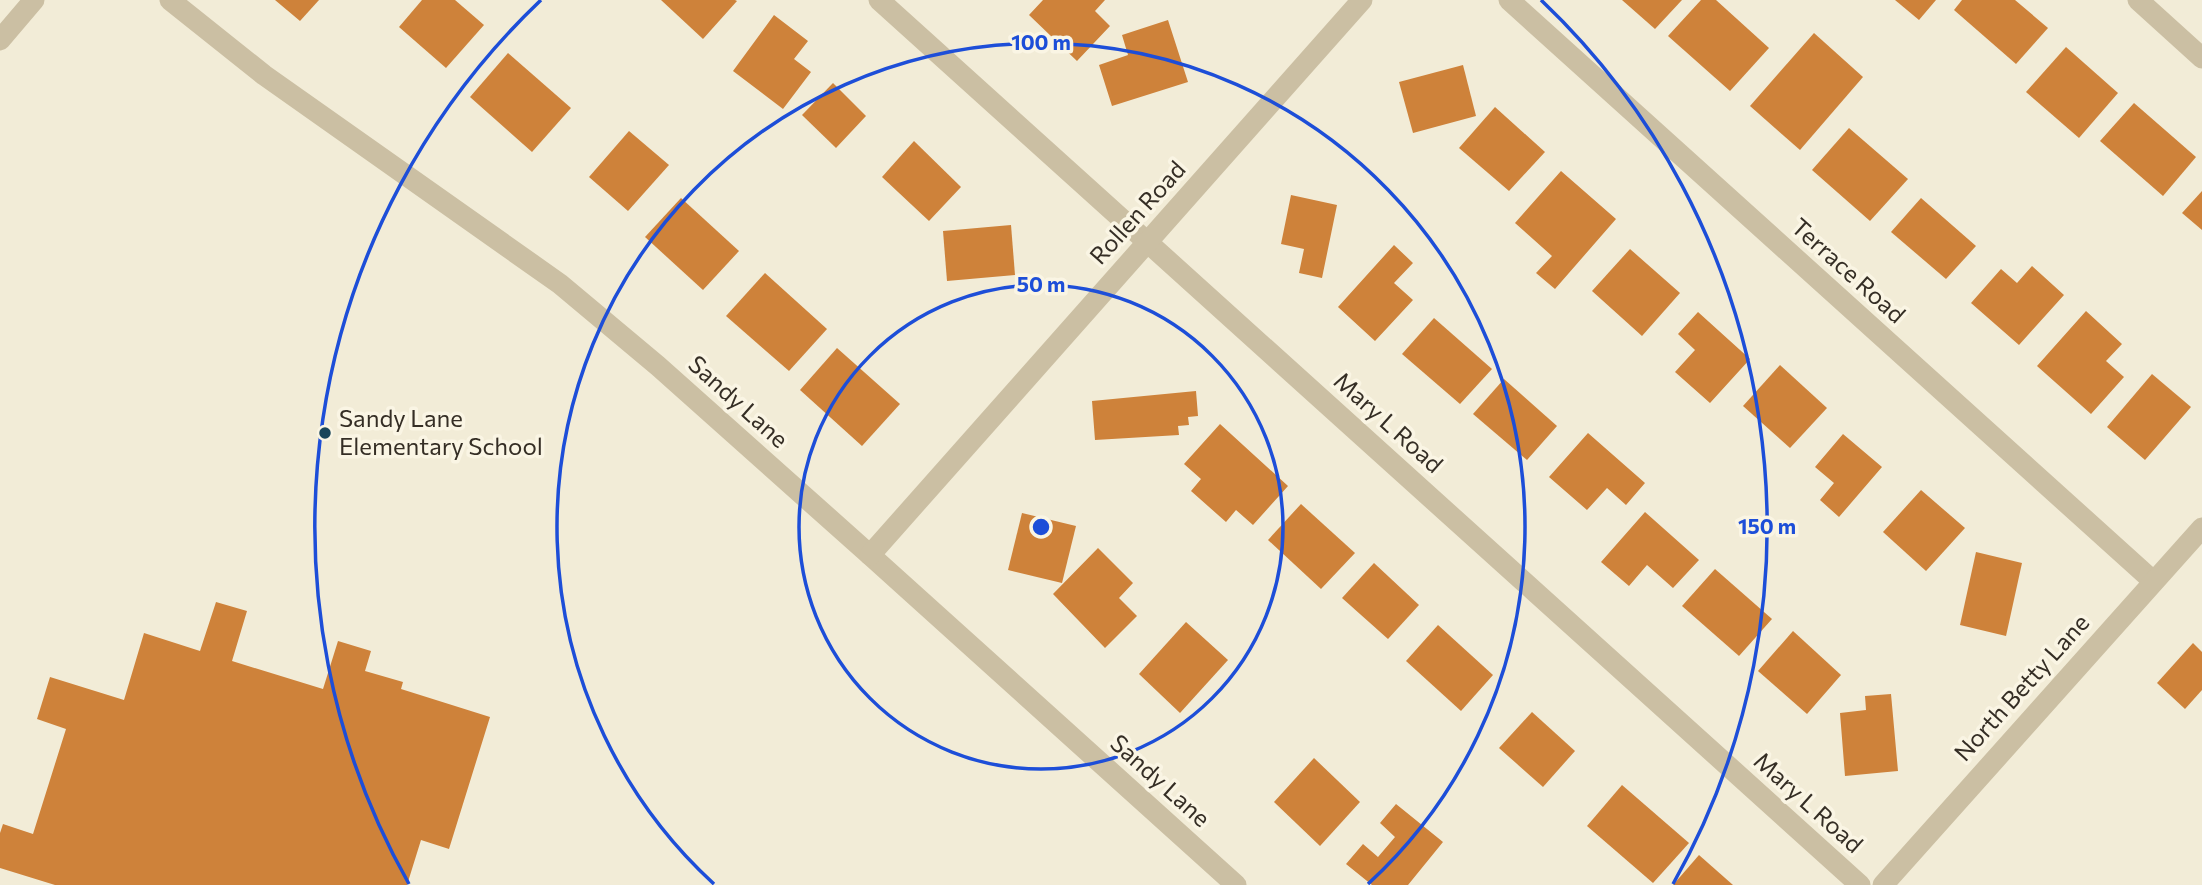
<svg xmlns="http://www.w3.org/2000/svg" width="2202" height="885" viewBox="0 0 2202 885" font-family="Commissioner,sans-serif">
	<rect width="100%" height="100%" fill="#f2ecd7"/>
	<g fill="#ce823a">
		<path d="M275,0h44l-19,21z"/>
		<path d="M422,0h33l29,25 -38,43 -47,-41z"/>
		<path d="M661,0h74l2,1 -34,38z"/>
		<path d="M1043,0h62l-10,11 15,15 -33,35 -48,-46z"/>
		<path d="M1622,0h60l-27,29z"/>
		<path d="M1701,0h15l53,48 -39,43 -62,-55z"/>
		<path d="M1895,0h41l-17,20z"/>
		<path d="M1962,0h53l33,28 -32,36 -62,-54z"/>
		<path d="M774,15l34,26 -14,18 17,13 -28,37 -50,-38z"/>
		<path d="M1168,20l20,62 -76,24 -13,-41 29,-10 -6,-20z"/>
		<path d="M1814,33l49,44 -63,73 -50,-44z"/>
		<path d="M2066,47l52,46 -39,45 -53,-46z"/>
		<path d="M508,53l63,55 -39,44 -62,-55z"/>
		<path d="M1463,65l13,51 -63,17 -14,-51z"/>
		<path d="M833,83l33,33 -30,32 -34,-33z"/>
		<path d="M2134,103l62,54 -33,39 -63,-55z"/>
		<path d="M1495,107l50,45 -36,39 -50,-43z"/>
		<path d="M1849,128l59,51 -38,42 -58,-51z"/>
		<path d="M629,131l40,34 -41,46 -39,-34z"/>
		<path d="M914,141l47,46 -32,34 -47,-44z"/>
		<path d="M1561,171l55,48 -61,70 -19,-16 16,-17 -37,-33z"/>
		<path d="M2202,191v39l-20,-17z"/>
		<path d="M1291,195l46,10 -15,73 -23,-5 5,-24 -23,-5z"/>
		<path d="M681,198l58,53 -36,39 -58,-53z"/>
		<path d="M1921,198l55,48 -30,33 -55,-47z"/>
		<path d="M1011,225l4,50 -68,6 -4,-50z"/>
		<path d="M1394,245l19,18 -19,20 19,17 -38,41 -37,-34z"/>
		<path d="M1630,249l50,44 -38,43 -50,-45z"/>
		<path d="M2032,266l32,29 -45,50 -48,-42 30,-34 16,14z"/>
		<path d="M765,273l62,56 -38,42 -63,-55z"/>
		<path d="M2086,311l36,33 -16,17 18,16 -33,37 -54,-48z"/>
		<path d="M1698,312l52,47 -40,44 -35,-31 20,-22 -17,-16z"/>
		<path d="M1434,318l58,51 -32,35 -58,-50z"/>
		<path d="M837,348l63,56 -38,42 -62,-56z"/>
		<path d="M1780,365l47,43 -37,40 -47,-42z"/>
		<path d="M2152,374l39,33 -46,53 -38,-33z"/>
		<path d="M1504,379l53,47 -30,34 -54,-46z"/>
		<path d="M1196,391l2,25 -10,1 1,8 -11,1 1,9 -84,5 -3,-39z"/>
		<path d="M1220,424l68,62 -35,39 -17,-15 -10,12 -35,-31 10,-12 -17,-15z"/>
		<path d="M1588,433l57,50 -19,22 -19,-17 -20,22 -38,-33z"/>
		<path d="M1843,434l39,33 -43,50 -19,-17 14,-17 -19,-16z"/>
		<path d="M1921,490l44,38 -39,43 -43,-39z"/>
		<path d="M1301,504l54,49 -34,36 -53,-49z"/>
		<path d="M1645,512l54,48 -26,28 -26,-23 -18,21 -28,-24z"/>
		<path d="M1022,513l54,13 -14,57 -54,-13z"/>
		<path d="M1098,548l35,35 -14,15 18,18 -32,32 -52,-54z"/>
		<path d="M1976,552l46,11 -16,73 -46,-11z"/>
		<path d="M1374,563l45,42 -31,34 -46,-41z"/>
		<path d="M1715,569l57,50 -33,37 -57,-50z"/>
		<path d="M216,602l31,9 -15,50 91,28 15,-48 33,10 -6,20 38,11 -2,7 89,28 -41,132 -28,-9 -14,45h-352l-55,-17v-35l3,-9 30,10 33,-105 -29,-10 13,-42 74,23 20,-67 56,18z"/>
		<path d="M1186,622l42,38 -48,53 -41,-39z"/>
		<path d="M1438,625l55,50 -32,36 -55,-50z"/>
		<path d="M1793,631l48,44 -34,39 -49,-43z"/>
		<path d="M2193,643l9,9v38l-17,19 -28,-26z"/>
		<path d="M1891,694l7,77 -53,5 -5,-63 26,-3 -1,-14z"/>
		<path d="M1532,712l43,39 -32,36 -44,-39z"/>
		<path d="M1314,758l46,44 -40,44 -46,-44z"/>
		<path d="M1622,785l67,58 -36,40 -66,-57z"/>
		<path d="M1396,804l47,38 -35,43h-36l-26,-21 17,-20 15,13 17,-20 -15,-14z"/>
		<path d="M1699,855l34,30h-60z"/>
	</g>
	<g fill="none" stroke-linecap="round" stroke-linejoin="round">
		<g stroke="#cbbfa3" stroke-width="21">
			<path d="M170,0l94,75 296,209 98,82 212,189 366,330"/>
			<path d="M879,0l981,885"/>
			<path d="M1509,0l644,581"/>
			<path d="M2138,0l64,58"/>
			<path d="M0,40l34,-40"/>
			<path d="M870,555l492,-555"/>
			<path d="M1883,885l319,-357"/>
		</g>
	</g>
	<g fill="none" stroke="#1d4ed8" stroke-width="3.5">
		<circle cx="1041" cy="527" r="242"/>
		<path d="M714 884A484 484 0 1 1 1368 884"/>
		<path d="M409 884A726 726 0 0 1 541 0M1541 0A726 726 0 0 1 1673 884"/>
	</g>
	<circle fill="#194559" stroke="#faf5e4" stroke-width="2.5" cx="325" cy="433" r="7"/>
	<g text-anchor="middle" stroke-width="7" stroke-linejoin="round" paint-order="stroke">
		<g font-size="24" fill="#352e25" stroke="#faf5e4">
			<text transform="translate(1138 213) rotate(-48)" y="8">Rollen Road</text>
			<text transform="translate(1848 271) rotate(42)" y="8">Terrace Road</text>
			<text transform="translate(738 402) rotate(42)" y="8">Sandy Lane</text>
			<text transform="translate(1388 423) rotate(42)" y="8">Mary L Road</text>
			<text transform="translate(2022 688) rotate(-48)" y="8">North Betty Lane</text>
			<text transform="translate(1160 781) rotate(42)" y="8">Sandy Lane</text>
			<text transform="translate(1808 803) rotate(42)" y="8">Mary L Road</text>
		</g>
		<g font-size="24" fill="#352e25" stroke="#faf5e4" text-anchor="start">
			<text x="339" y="427">Sandy Lane<tspan x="339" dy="28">Elementary School</tspan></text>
		</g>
	</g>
	<circle cx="1041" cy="527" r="10" fill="#1d4ed8" stroke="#faf5e4" stroke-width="3.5"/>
	<g font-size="21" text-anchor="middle" font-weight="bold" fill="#1d4ed8" stroke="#faf5e4" stroke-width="7" stroke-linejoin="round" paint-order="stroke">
		<text x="1041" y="50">100 m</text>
		<text x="1041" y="292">50 m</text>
		<text x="1767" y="534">150 m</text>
	</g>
</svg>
